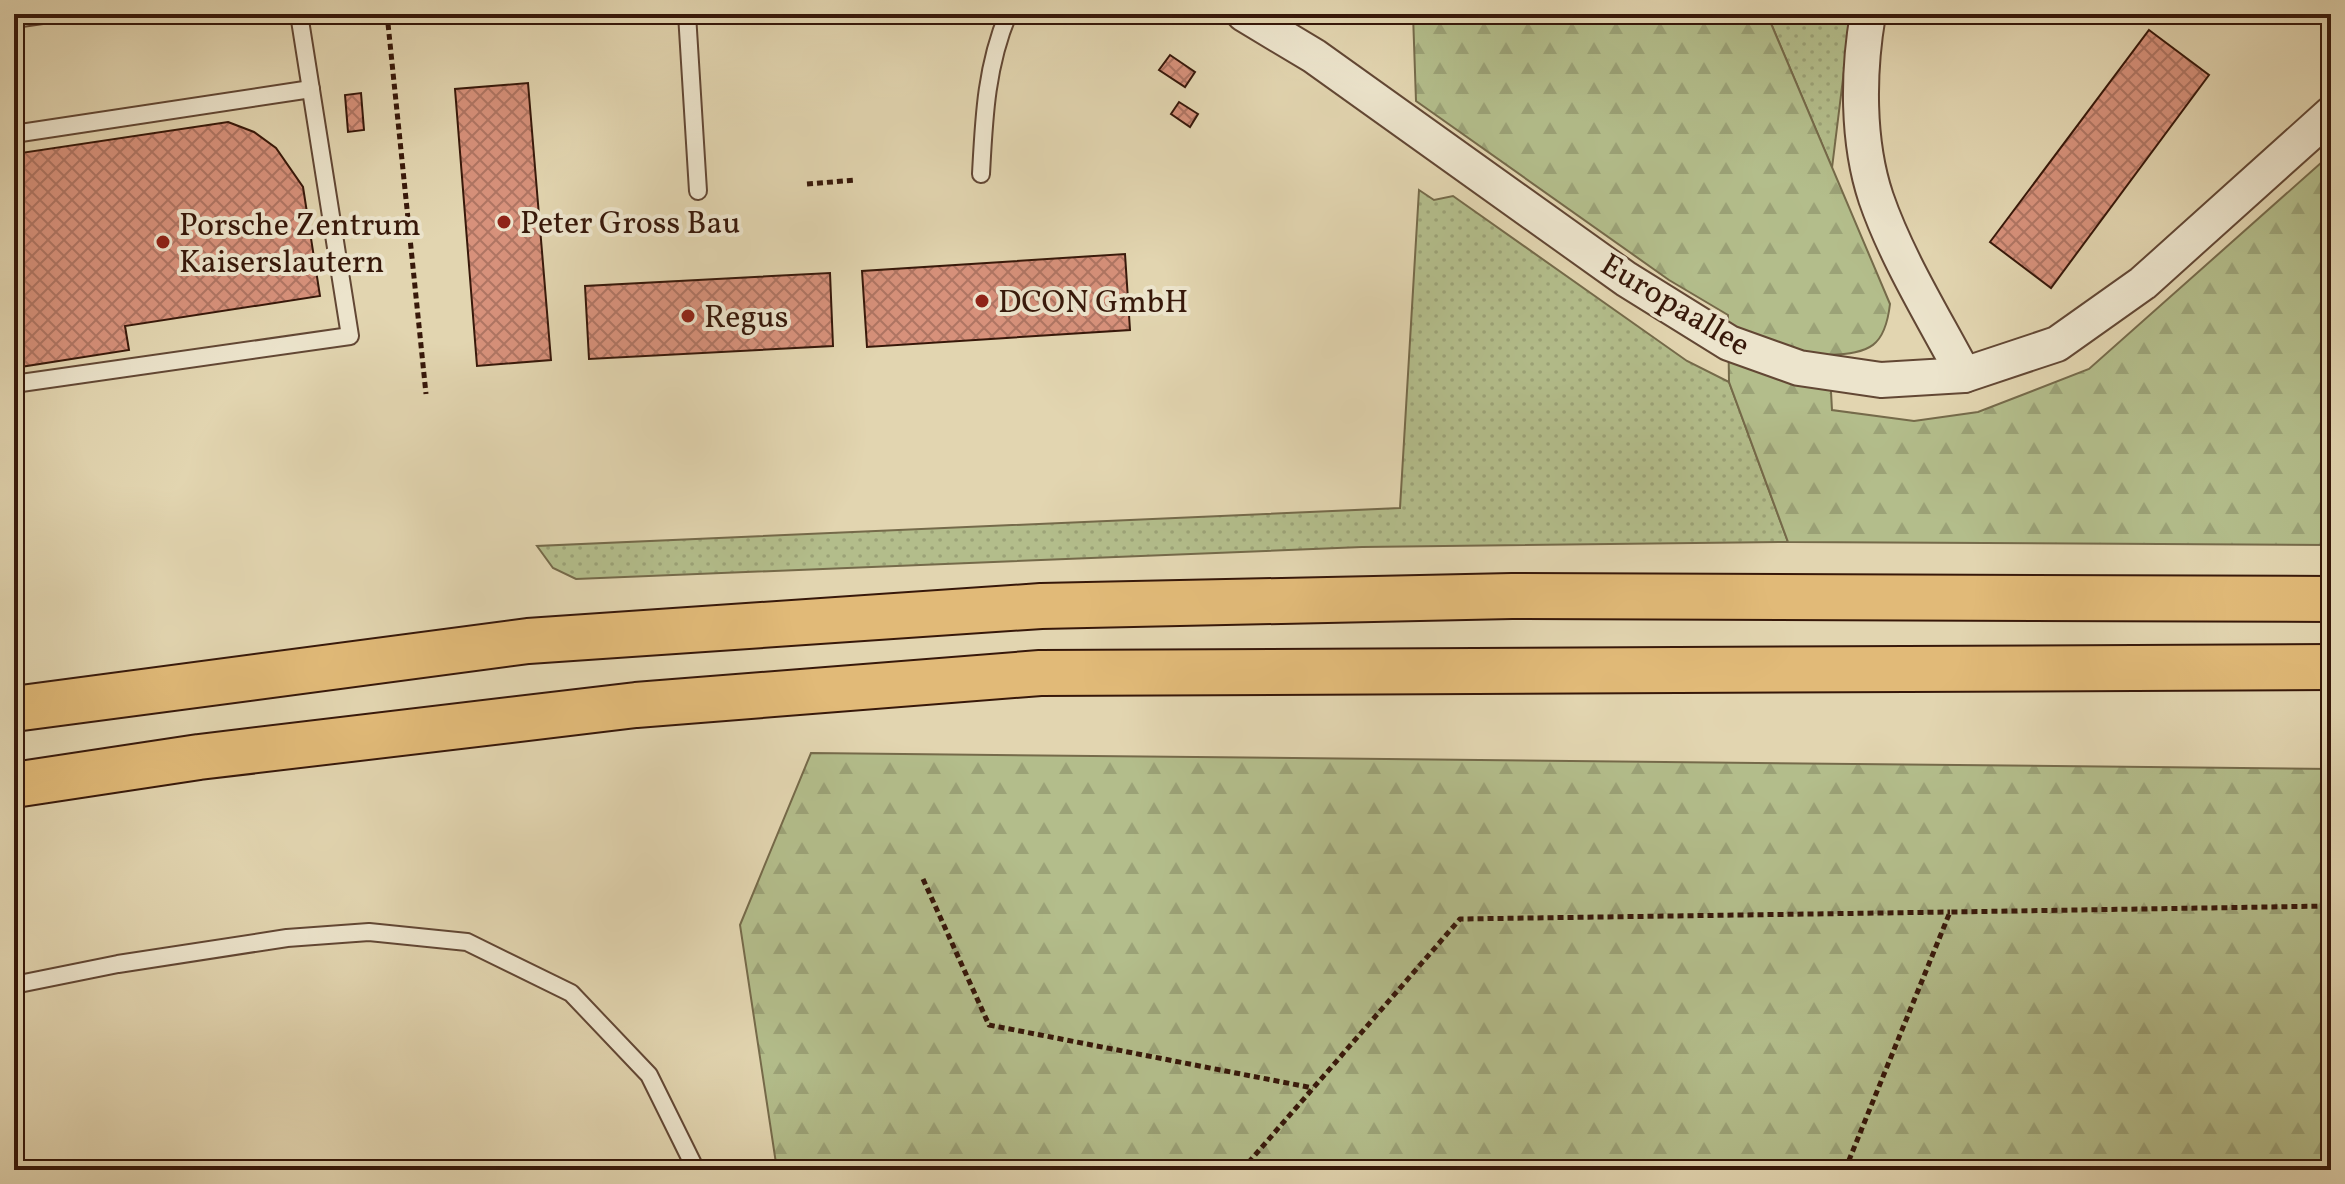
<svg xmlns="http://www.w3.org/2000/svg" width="2345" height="1184" viewBox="0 0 2345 1184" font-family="Vollkorn,serif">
	<defs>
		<pattern id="grass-dots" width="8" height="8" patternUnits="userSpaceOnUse" patternTransform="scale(2)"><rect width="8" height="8" fill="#b3bd8b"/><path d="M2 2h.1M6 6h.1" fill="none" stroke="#9ba277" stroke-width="1.8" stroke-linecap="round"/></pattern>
		<pattern id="forest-firs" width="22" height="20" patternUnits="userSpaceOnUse" patternTransform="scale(2)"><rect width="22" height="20" fill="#b3bd8b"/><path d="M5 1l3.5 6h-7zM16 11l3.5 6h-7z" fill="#9ba277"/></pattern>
		<pattern id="building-cross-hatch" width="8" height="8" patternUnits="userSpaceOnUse" patternTransform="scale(2)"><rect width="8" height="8" fill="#d7917b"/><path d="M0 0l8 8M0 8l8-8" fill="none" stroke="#af7563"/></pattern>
	</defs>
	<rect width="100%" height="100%" fill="#e2d5b0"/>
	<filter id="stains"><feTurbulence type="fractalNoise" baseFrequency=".0025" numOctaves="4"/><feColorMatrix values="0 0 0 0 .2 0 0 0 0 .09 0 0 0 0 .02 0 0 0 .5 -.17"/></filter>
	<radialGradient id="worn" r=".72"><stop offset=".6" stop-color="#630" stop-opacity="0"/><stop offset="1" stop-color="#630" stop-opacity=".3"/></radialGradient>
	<g fill="url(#grass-dots)" stroke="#756a4a" stroke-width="2">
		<path d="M1767,14h84l-19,154z"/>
		<path d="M1419,190l15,10 19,-4 234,165 42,21 59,160 -426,5 -786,32 -23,-11 -16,-22 863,-38z"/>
	</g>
	<g fill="url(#forest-firs)" stroke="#756a4a" stroke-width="2">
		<path d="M1413,14h354l123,290c-5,43 -20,49 -61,51l3,55 82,11 64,-9 111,-43 242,-215v391l-543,-3 -59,-160 -1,-67 -59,-35 -253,-179z"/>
		<path d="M811,753l1520,16v401h-1554l-37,-245z"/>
	</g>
	<g fill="url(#building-cross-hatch)" stroke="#37180a" stroke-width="2">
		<path d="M2149,30l60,45 -158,213 -61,-46z"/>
		<path d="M1170,55l25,17 -10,15 -26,-17z"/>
		<path d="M528,83l23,277 -74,6 -22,-277z"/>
		<path d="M361,93l3,37 -16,2 -3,-37z"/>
		<path d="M1179,102l19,12 -8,13 -19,-13z"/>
		<path d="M228,122l26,10 22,16 27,39 17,109 -195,30 4,24 -115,18v-214z"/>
		<path d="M1125,254l5,76 -263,17 -5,-76z"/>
		<path d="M830,273l3,73 -244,13 -4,-73z"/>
	</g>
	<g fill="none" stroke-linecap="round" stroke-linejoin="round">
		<defs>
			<g id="service">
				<path d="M687,14l11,177"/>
				<path d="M14,19l35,-5"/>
				<path d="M14,134l297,-45"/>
				<path d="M981,174c3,-57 5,-107 27,-160"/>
				<path d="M14,384l336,-48 -51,-322"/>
				<path d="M14,985l104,-21 169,-26 82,-6 98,10 104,51 78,82 47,95"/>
			</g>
			<g id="minor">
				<path d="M1244,14l70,42 312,223 103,64 70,25 82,12 83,-5 93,-31 86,-61 188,-169"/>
				<path d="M1868,14c-10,58 -11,127 8,184 21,61 58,120 88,177"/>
			</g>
			<g id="motorway">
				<path d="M14,709l514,-68 513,-35 471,-10 819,3"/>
				<path d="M14,785l185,-28 437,-52 404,-32 1291,-6"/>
			</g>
		</defs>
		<use href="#service" stroke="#624734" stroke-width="20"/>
		<use href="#minor" stroke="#624734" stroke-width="38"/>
		<use href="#motorway" stroke="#37180a" stroke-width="48"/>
		<g stroke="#37180a" stroke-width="5" stroke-dasharray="6 4" stroke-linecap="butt">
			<path d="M387,14l39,380"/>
			<path d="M807,184l49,-4"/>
			<path d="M923,879l66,146 324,63"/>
			<path d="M1242,1170l218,-251 490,-7"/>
			<path d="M1845,1170l105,-258 381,-6"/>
		</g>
		<use href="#service" stroke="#ece4cc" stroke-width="16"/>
		<use href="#minor" stroke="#ece4cc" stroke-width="34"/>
		<use href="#motorway" stroke="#e1ba78" stroke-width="44"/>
	</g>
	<g fill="#8f2418" stroke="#ece4cc" stroke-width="3">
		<circle cx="504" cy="222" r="8"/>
		<circle cx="163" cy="242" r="8"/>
		<circle cx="982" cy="301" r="8"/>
		<circle cx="688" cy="316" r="8"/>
	</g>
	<g text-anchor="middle" stroke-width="8" stroke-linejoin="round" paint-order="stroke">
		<g font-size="32" fill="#37180a" stroke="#ece4cc" text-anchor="start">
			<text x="520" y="233">Peter Gross Bau</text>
			<text x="179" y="235">Porsche Zentrum<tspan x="179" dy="37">Kaiserslautern</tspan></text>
			<text x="998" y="312">DCON GmbH</text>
			<text x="704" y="327">Regus</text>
		</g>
		<g font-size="32" fill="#37180a" stroke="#ece4cc">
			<text transform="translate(1676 304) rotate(31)" y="11">Europaallee</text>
		</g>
	</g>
	<rect width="2345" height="1184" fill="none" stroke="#e2d5b0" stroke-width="48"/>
	<rect x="16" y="16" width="2313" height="1152" fill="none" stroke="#37180a" stroke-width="4"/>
	<rect x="24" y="24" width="2297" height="1136" fill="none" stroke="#37180a" stroke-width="2"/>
	<rect width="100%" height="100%" filter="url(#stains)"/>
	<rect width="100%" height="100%" fill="url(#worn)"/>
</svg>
